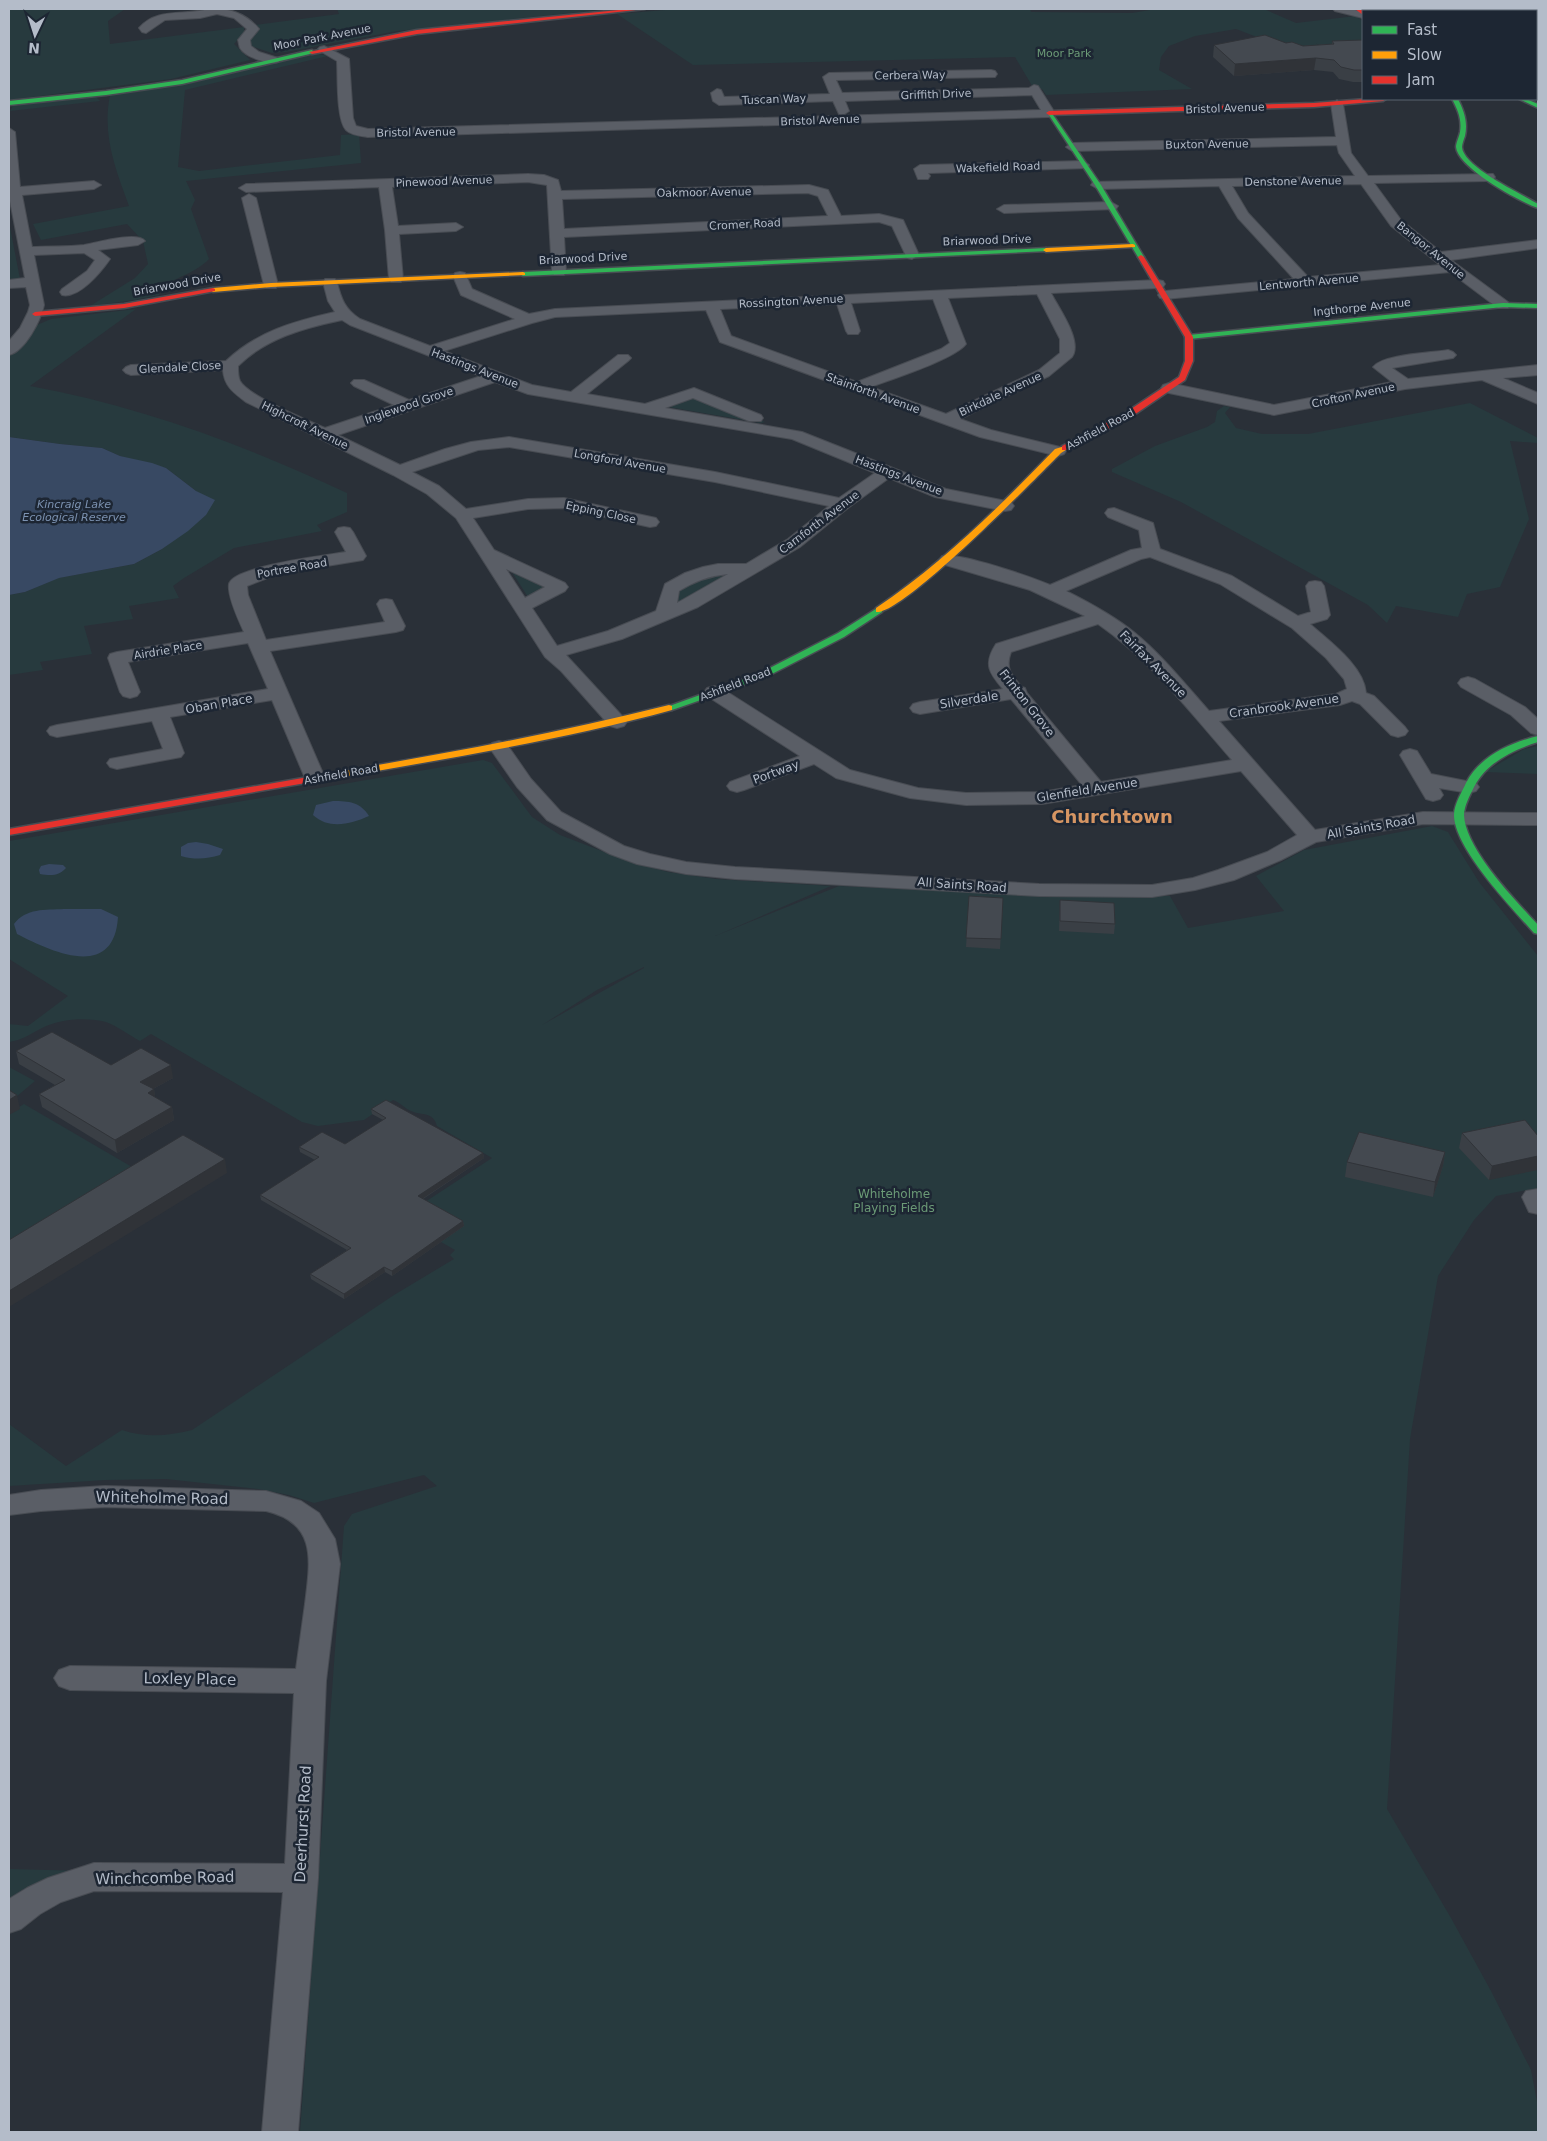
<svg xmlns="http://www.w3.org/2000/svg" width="1547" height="2141" viewBox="0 0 1547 2141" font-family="'DejaVu Sans',sans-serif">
	<rect width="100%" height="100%" fill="#2a3038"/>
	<g fill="#273a3e" fill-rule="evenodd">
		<path d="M9,9h116l-17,12 2,23 134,-17v6l-10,11 16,16 -79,19 -162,21z"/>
		<path d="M337,9h274l-214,22 -111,21 -14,1 -21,-7 -1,-7 9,-9 -4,-5 84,-11z"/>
		<path d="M677,9h353l1,3 101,1 24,-4h108l32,14 60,-7 7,5v29l-37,1 -10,-8 7,7 -24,3 -63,-24 -41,7 -26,10 -8,11 -2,13 33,19 -146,6 -4,-6h-8l-19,-32 -322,8 -76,-51z"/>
		<path d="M319,54l9,2 -143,34 -7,77 21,4 141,-16 1,-20 18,-1 2,29 -175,18 9,19 -4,9 18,50c-14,15 -35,18 -50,31v5l-24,5 -45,6 45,-28 13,-14 -5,-23 -16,-17 -86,16 -8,-16 96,-18c-14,-38 -27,-71 -19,-111l198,-40z"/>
		<path d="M96,97l4,4 -90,10 3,-5z"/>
		<path d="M9,222l11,57 -11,2z"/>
		<path d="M136,309l-106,77c110,20 217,60 317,107v19l-30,13 5,6 -88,17 -50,30 -11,8 6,12 -50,8 4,13 -49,7 8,28 -52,8 3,8 -34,5v-80l16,-3 33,-14 76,-14 28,-15 44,-34 -10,-24 -30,-23 -46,-12 -18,-8 -42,-4 -51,-7v-80l28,-32 14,-6z"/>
		<path d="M694,393l71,29 -4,1 -104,-18z"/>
		<path d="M1470,403l68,35v5l-28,-2 19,78 -29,68 -33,7 -9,23 -62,-11 -9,17 -19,-18 -187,-103 -69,-30v-3l43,-23 52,-19 8,-5 2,-11 7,-5 6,1 -5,6 11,15 26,6h46z"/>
		<path d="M505,561l54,26 -31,10z"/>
		<path d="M739,569l-9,7 -64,33 5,-21z"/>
		<path d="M1538,746v28l-53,-2 39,-23z"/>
		<path d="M483,760l9,3 40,54 28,18 68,26 40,11 48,7 115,7 -116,50 124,-50 219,10h112l18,32 96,-17 -28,-35 48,-26 128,-24 16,6 31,50 59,74v232l-42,8 -22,24 -36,56 -28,163 -23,370 64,109 40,73 40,79 7,37v25h-1238l44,-606 8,-12 85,-28 -13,-11 -110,28 -25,-8 -31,-6 -92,-10 -60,1 -97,6v-62l57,42 56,-36c24,8 46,6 70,0l202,-135 60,-36 -4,-4 5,-5 -21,-12 -9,-36 67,-44 -55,-32c-4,-15 -15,-10 -26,-15 -7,-3 -10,-8 -18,-11l-29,20 -46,6 -16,-4 -151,-88 -11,7c-11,-6 -23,-15 -34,-19 -19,-5 -45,-3 -62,5 -12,6 -21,13 -35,15v-18l19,2 40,-30 -59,-37v-118zM644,967v1l-102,57 55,-35z"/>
		<path d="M9,1067l26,14 -26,22z"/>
		<path d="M24,1104l120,70 -135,83v-144z"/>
		<path d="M9,1869l80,2 -79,41z"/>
	</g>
	<g fill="#384963">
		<path d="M9,437l51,7 42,4 18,8 32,7 14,5 30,23 19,9 -9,15 -18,16 -26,18 -28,15 -75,14 -34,14 -16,3z"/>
		<path d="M333,801c16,0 27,1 36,15 -18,8 -40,14 -56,-1l3,-10z"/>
		<path d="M196,842l12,2 15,5 -3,6c-13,4 -25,5 -39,1v-9l7,-4z"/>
		<path d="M49,864l14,1 3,3c-7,8 -15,8 -26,6l-1,-4 2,-4z"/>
		<path d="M64,909h37l17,8c-4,64 -66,35 -101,17l-3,-10c12,-16 31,-14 50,-15z"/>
	</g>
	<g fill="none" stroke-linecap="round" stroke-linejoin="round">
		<defs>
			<g id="street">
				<path d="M208,9c19,-2 38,4 51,20l-9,11 1,6 8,6 19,6 2,2 -2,2c-9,3 -33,-5 -38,-14 -1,-2 -1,-5 -2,-8l9,-11 -13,-11 -17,-4 -17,4 -35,2 -19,13 -4,-1 -3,-4c18,-21 45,-12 69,-19z"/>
				<path d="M1333,9h18l12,3v6l-28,-7z"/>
				<path d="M1461,9h13l2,2h-13z"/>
				<rect x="1536" y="14" width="2" height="6"/>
				<rect x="1536" y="33" width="2" height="8"/>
				<path d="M324,46l25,13 4,59 3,8 12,3 673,-19 -9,-15 -187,6 4,10 -6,4 -4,-1 -6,-13 -114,4 -6,-4 -2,-8 6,-4 4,1 3,7 106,-3 -7,-17 6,-4 162,-3 4,1 2,3 -2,3 -159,3 6,13 187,-5 5,-3 4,1 17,27 -6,4 -681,20c-7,-1 -17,-2 -22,-7 -10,-11 -8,-54 -9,-69l-17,-10 -2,-2 2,-2z"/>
				<path d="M1337,100l6,4 8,49 17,23 125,-2 2,3 -2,3 -5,1 -114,2 27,37 40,32 97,-12v8l-87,12 57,42 2,3 -2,3h-10l-48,-36 -285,27 -5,-1 -2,-3 2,-3 5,-1 129,-12 -56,-61 -19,-32 -121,3 -7,-4 2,-3 262,-6 -16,-23 -2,-8 -265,6 -6,-4 6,-4 264,-6 -5,-33zM1361,184l30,42 49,39 -132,12 -60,-64 -16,-27z"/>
				<path d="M9,128l6,4 5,55 74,-6 7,4 -7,4 -72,6 10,52c17,-1 35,0 52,-2 12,-2 53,-14 61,-4l-7,4 -40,5 12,9c-9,13 -31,40 -48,36l-2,-3 2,-3 25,-18 8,-11 -11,-7 -50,2 10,50c-3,15 -19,46 -35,50v-14l11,-13 8,-16 2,-7 -4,-18 -17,1v-8l16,-2 -16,-82z"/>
				<path d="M1083,161l6,4 -1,3 -160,5 2,3 -2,3h-10l-4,-10 6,-4z"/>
				<path d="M528,174l16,1 14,5 3,11 248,-6 19,5 13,26 38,-2 24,6 16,35 -7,4 -5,-1 -15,-32 -13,-4 -315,15 2,35 -2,3h-10l-2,-3 -5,-87 -19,-3 -136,5 6,39 58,-3 7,4 -7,4 -57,3 4,45 -2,3h-10l-2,-3 -4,-49 -6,-43 -133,5 -7,-4 7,-4zM808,193l10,3 10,20 -264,13 -2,-30z"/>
				<path d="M249,194l7,4 22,87 -2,3h-10l-2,-3 -22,-87z"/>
				<path d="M1111,202l7,4 -2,3 -112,4 -7,-4 7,-4z"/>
				<path d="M460,272l5,1 7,16 57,25 26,-5 603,-29 5,1 2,3 -2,3 -5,1 -107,5c8,16 32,48 21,64l-23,19 -89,43 31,11 73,18 2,3 -2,3 -6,2 -78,-19 -260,-95 -14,-32 -151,7 -23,6 -88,28 88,34 39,7 47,-37h10l3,3 -3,3 -41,33 58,10 49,-16 67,27 2,3 -2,3h-12l-56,-23 -28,10 137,24 144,57 65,13 3,4 -3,4 -6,1 -70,-14 -46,-19 -41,30 -48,39 -102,60 -76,32 -56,16 58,63 3,4 -3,4 -7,2 -7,-2 -49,-55 -16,-14 -89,-139 -29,-24 -34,-19 -147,-73c-12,-9 -22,-16 -23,-32l-92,5 -5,-2 -3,-3 3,-3 5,-2 95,-4c30,-29 69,-40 109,-49l-7,-11 -5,-19 2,-3h10l2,3c4,17 8,27 23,37l70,27 85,-27 -54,-24 -8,-19 2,-3zM1037,294l23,45v14l-21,17 -93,44 -75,-27c21,-8 84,-28 95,-43l-18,-46zM933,299l17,44 -9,6 -84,33 -126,-46 -11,-27 117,-5 9,27 2,3h10l2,-3 -9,-28zM342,320l8,5 131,51 -72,24 -45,-20h-10l-3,3 3,3 40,19 -69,23c-18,-8 -77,-32 -85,-47 -2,-4 -2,-10 -2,-15 28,-28 66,-38 104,-46zM495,382l33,12 264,45 83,34 -36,25 -124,-26 -206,-35 -38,5 -26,7 -45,16 -62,-30zM509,447l206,35 114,24 -41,33 -42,25h-28l-15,3 -18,6 -20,11 -9,27 -48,20 -51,15 -25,-38 33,-17 3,-4 -3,-4 -71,-33 -21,-32 55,-9 36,-1 86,19 6,-1 3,-4 -3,-4 -92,-20 -36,1 -62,10 -27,-23 -27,-14 66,-22zM506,569l39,18 -20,11zM728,574l-51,29 2,-12c16,-10 30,-15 49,-17z"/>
				<path d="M1448,350l5,2 3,3 -3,3 -61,10 16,11 130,-14v10l-35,3 35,15v11l-56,-24 -77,9 -131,26 -105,-22 -6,-2 -2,-3 2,-3 6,-2 105,22 118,-23 -19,-15c10,-13 59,-14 75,-17z"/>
				<path d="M1114,508l39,15 7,26 72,27 66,40 13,-4 -5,-26 3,-4 6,-1 6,1 3,4 6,29 -3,4 -17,5c19,17 54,42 56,69l8,3 31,31 3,4 -3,4 -7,2 -7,-2 -31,-31 -8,-3 -12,4 -121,16 96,109 108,-18 115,1v12l-115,-1 -107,18 -35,18 -47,20 -39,10 -43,7 -113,-1 -304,-17 -49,-5 -49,-10 -27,-10 -63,-34 -30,-33 -28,-40 3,-4 7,-2 7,2 25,36 30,33 63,34 26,8 36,8 49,5 304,17 113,1 41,-7 25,-8 49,-18 30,-17 -56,-64 -199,33 -76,1 -56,-7 -74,-20 -22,-14 -70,26 -7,2 -7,-2 -3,-4 3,-4 70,-26 -93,-60 -3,-4 3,-4 7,-2 7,2 129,82 68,18 48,5 76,-1 40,-7 -71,-86 -91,15 -7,-2 -3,-4 3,-4 7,-2 83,-13c-14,-16 -20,-25 -7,-45l89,-28 -55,-26 -88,-26 -3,-4 3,-4c17,-4 89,21 108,29l81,-35 11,-2 -3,-18 -31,-13 -3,-4 3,-4zM1150,557l70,27 72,44 34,30 18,21 3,10 -11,5 -127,17c-24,-27 -47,-56 -74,-78 -21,-17 -45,-30 -69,-42l75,-32zM1098,624c52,36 92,88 134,136l-131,22 -74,-89 -2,-5 -3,-1c-11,-12 -17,-19 -11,-35z"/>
				<path d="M344,527l6,1 3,4 13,24 -3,4 -85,14 -31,12 1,9 18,45 119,-18 -8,-18 3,-4 6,-1 6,1 13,26 -2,4 -7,2 -126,19 55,127 -3,4 -7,2 -7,-2 -3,-4 -33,-78 -102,17 14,36 -3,4 -64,12 -7,-2 -3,-4 3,-4 53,-10 -11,-28 -95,16 -7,-2 -3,-4 3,-4 7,-2 211,-36 -20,-46 -120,19 12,30 -3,4 -7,2 -7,-2 -3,-4 -12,-34 2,-4 7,-2 127,-20c-5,-11 -17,-36 -15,-48 4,-18 99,-29 117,-32l-11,-20 3,-4z"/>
				<path d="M1468,677l7,2 50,28 13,12v16l-7,-2 -20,-18 -50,-28 -3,-4 3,-4z"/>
				<path d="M1410,749l7,2 14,23 45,9 3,4 -3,4 -7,2 -30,-5 4,7 -3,4 -7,2 -7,-2 -26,-44 3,-4z"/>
				<path d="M1538,1189v25l-9,-2 -7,-15 4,-6z"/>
				<path d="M105,1486l161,5 35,10 18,12 16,26 5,25 -14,117 -8,197 -20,254h-36l21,-240 -189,-1 -33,11 -21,12 -19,15 -12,4v-34l18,-11 21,-10 46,-15 191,1 9,-171 -224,-3 -11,-4 -5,-8 5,-8 11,-4 226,3c3,-22 6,-44 9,-65 5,-42 13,-81 -39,-93l-161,-4 -64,4 -32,4v-20l32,-5z"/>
			</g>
			<g id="fast">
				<path d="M312,50l2,3 -132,31 -76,11 -97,10v-4l97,-10 76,-11z"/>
				<path d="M1452,99h6c6,12 10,23 7,37 -1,3 -3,8 -3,11 1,20 60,47 76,57v4c-18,-6 -80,-40 -82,-61 0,-4 3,-10 4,-15 2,-12 -2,-22 -8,-33z"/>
				<path d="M1519,99h7l12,5v4z"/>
				<path d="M1047,112h4l50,73 43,72 -1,1 -5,-1 -43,-72z"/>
				<path d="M1046,248l2,1v2l-525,25 -3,-2 3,-2z"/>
				<path d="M1503,303l35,1v4l-35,-1 -314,32 -4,-2 4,-2z"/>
				<path d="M879,607l3,1v4l-38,25 -80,41 -92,32h-6l-2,-2 94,-34 80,-41z"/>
				<path d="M1538,736v6c-25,8 -51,20 -64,45 -4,8 -10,19 -10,28 1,34 52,86 74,110v9l-4,-1c-22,-25 -80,-85 -80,-118 0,-11 8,-23 12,-32 14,-27 44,-40 72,-47z"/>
			</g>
			<g id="slow">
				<path d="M1133,244l2,1v2l-89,5 -3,-2 3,-2z"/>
				<path d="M523,272l2,1v2l-254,12 -58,5 -3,-2 3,-2 58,-5z"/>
				<path d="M1065,446l4,2 -8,5c-24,24 -159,163 -185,159v-4c67,-45 123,-101 179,-159z"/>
				<path d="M669,705l3,1v4c-110,30 -222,48 -335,68l-5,-3 5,-3c112,-19 221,-39 332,-67z"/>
			</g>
			<g id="jam">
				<path d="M629,9h16l-228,25 -105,20 -3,-2 108,-22z"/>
				<path d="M1355,9h5l4,2 -1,4z"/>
				<path d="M1366,99h20l-3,2 -69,6 -265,8 -3,-2 3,-2 265,-8z"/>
				<path d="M1141,255l3,2 49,80v24l-8,19 -54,37 -63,33h-6v-4l63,-33 54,-36 6,-16v-24l-47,-80z"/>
				<path d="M213,288l2,1v2l-91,17 -89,8 -3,-2 3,-2 89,-8z"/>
				<path d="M337,772l3,1v4l-331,58v-6z"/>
			</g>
		</defs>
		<use href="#street" stroke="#484c53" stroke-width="2"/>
		<use href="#fast" stroke="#484c53" stroke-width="3"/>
		<use href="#slow" stroke="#484c53" stroke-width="3"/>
		<use href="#jam" stroke="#484c53" stroke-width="3"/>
		<use href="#street" fill="#5a5e66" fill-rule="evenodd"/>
		<use href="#fast" fill="#30b455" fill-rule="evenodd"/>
		<use href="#slow" fill="#ff9f0a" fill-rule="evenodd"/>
		<use href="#jam" fill="#e5322d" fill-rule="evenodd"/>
	</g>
	<g fill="#3a3f45">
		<path d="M1363,40v42h-10l-14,-3 -6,-7 -19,-2 -80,6 -21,-19 1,-12 72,-2 17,3 29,-2v-3z"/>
		<path d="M969,896l34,2 -3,51 -34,-2z"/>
		<path d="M1060,900l55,24 -1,10 -55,-3z"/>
		<path d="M16,1051l95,14 62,13 -20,11h1l1,8 17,10 2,13 -57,33 -75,-46 -3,-13 16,-9 -36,-21z"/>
		<path d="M371,1109l112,44 1,5 -61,41 40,22 1,5 -72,50 -7,-4 -41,27 -33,-20 -1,-5 37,-24 -86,-50 -1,-5 55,-35 -15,-8 -1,-5 46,-3 38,-24 -11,-6z"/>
		<path d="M1525,1120l-36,60 -30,-32 3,-15z"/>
		<path d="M1445,1152l-2,14 -10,31 -88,-20 2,-15z"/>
	</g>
	<g fill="#303338">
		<path d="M1316,58l-2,12 -80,6 1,-12z"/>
		<path d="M171,1065l2,13 -31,17 -2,-13z"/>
		<path d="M154,1089l2,13 -8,-9z"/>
		<path d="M17,1095l3,14 -11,6v-15z"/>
		<path d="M172,1107l2,13 -57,33 -2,-13z"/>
		<path d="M1445,1152l-2,14 -10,31 2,-15z"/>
		<path d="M483,1153l1,5 -65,43 -1,-5z"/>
		<path d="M1538,1156v14l-49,10 3,-14z"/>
		<path d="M225,1159l2,14 -218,134v-16z"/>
		<path d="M463,1221l1,5 -72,50v-5z"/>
		<path d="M384,1267l1,5 -41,27v-5z"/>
	</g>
	<g fill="#444950" stroke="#303338">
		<path d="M1265,35l21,8 6,-1 11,4 31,-2 -2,-3 31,-1v30h-9l-13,-3 -7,-7 -18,-2 -81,6 -21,-19z"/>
		<path d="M969,896l34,2 -2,41 -35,-1z"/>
		<path d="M1060,900l54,3 1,21 -55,-3z"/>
		<path d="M52,1032l59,33 30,-17 30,17 -31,17 14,7 -6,4 24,14 -57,33 -76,-46 26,-14 -49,-29z"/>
		<path d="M9,1090l8,5 -8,5z"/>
		<path d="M386,1100l97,53 -65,43 45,25 -71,50 -8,-4 -40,27 -34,-20 41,-26 -91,-53 59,-38 -20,-10 23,-15 23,12 41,-26 -15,-9z"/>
		<path d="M1525,1120l13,16v20l-46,10 -30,-33z"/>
		<path d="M1359,1132l86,20 -10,30 -88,-20z"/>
		<path d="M183,1135l42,24 -216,132v-51z"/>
	</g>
	<g text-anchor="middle" stroke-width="5" stroke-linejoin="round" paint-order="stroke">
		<g font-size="11" fill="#b4bcc9" stroke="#1d2633">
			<text transform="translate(322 37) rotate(-11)" y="4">Moor Park Avenue</text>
			<text transform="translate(910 75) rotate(-1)" y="4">Cerbera Way</text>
			<text transform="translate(936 94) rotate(-2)" y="4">Griffith Drive</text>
			<text transform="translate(774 99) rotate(-2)" y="4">Tuscan Way</text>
			<text transform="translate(1225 108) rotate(-2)" y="4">Bristol Avenue</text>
			<text transform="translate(820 120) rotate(-2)" y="4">Bristol Avenue</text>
			<text transform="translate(416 132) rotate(-1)" y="4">Bristol Avenue</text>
			<text transform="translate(1207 144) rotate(-1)" y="4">Buxton Avenue</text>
			<text transform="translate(998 167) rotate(-2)" y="4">Wakefield Road</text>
			<text transform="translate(444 181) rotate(-2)" y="4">Pinewood Avenue</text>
			<text transform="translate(1293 181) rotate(-1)" y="4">Denstone Avenue</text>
			<text transform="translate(704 192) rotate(-1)" y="4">Oakmoor Avenue</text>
			<text transform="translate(745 224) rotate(-3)" y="4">Cromer Road</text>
			<text transform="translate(987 240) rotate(-2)" y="4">Briarwood Drive</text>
			<text transform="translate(1431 250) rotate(39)" y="4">Bangor Avenue</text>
			<text transform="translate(583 258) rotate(-3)" y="4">Briarwood Drive</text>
			<text transform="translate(1309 282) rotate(-5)" y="4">Lentworth Avenue</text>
			<text transform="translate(177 284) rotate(-10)" y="4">Briarwood Drive</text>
			<text transform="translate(791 301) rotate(-3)" y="4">Rossington Avenue</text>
			<text transform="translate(1362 307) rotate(-6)" y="4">Ingthorpe Avenue</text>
			<text transform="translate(180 367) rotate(-3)" y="4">Glendale Close</text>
			<text transform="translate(475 368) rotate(21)" y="4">Hastings Avenue</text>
			<text transform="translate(873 393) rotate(20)" y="4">Stainforth Avenue</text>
			<text transform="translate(1000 394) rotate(-25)" y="4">Birkdale Avenue</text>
			<text transform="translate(1353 395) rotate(-12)" y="4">Crofton Avenue</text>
			<text transform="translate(409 405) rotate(-19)" y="4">Inglewood Grove</text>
			<text transform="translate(305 425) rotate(26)" y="4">Highcroft Avenue</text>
			<text transform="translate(1100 429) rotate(-28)" y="4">Ashfield Road</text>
			<text transform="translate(620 461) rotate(10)" y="4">Longford Avenue</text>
			<text transform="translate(899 475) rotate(21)" y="4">Hastings Avenue</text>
			<text transform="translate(601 512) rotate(12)" y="4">Epping Close</text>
			<text transform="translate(819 522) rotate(-37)" y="4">Carnforth Avenue</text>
			<text transform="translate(292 568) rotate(-10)" y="4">Portree Road</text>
			<text transform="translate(168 650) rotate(-9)" y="4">Airdrie Place</text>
			<text transform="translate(735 684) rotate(-21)" y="4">Ashfield Road</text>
			<text transform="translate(341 774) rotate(-10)" y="4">Ashfield Road</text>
		</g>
		<g font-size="11" fill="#6b9a76" stroke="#1d2633">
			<text x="1064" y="57">Moor Park</text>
		</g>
		<g font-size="11" font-style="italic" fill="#7c92b1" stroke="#1d2633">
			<text x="74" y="508">Kincraig Lake<tspan x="74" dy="13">Ecological Reserve</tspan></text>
		</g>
		<g font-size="12" fill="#b4bcc9" stroke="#1d2633">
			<text transform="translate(1153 664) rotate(45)" y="4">Fairfax Avenue</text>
			<text transform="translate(969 700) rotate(-9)" y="4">Silverdale</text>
			<text transform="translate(1027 703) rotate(52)" y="4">Frinton Grove</text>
			<text transform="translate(219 704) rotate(-10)" y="4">Oban Place</text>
			<text transform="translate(1284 706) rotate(-8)" y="4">Cranbrook Avenue</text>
			<text transform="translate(776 772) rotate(-20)" y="4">Portway</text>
			<text transform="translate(1087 790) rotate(-9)" y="4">Glenfield Avenue</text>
			<text transform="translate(1371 827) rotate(-10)" y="4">All Saints Road</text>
			<text transform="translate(962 885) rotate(4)" y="4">All Saints Road</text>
		</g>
		<g font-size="12" fill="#6b9a76" stroke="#1d2633">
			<text x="894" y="1198">Whiteholme<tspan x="894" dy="14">Playing Fields</tspan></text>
		</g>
		<g font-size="15" fill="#b4bcc9" stroke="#1d2633">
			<text transform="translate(162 1498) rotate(1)" y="5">Whiteholme Road</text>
			<text transform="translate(190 1679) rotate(1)" y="5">Loxley Place</text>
			<text transform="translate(303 1824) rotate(-87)" y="5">Deerhurst Road</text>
			<text transform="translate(165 1878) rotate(-1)" y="5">Winchcombe Road</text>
		</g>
		<g font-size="18" font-weight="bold" fill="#d59563" stroke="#1d2633">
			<text x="1112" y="823">Churchtown</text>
		</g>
	</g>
	<rect width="1547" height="2141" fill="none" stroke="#b4bcc9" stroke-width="20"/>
	<rect x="1362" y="10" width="175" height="90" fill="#1d2633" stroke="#59626f"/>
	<rect x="1372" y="26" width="25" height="8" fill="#30b455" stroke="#59626f"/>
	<text x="1407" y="35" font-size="15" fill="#b4bcc9">Fast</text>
	<rect x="1372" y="51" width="25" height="8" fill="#ff9f0a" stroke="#59626f"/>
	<text x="1407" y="60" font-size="15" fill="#b4bcc9">Slow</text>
	<rect x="1372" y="76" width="25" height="8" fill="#e5322d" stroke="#59626f"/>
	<text x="1407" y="85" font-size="15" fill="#b4bcc9">Jam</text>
	<g transform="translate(35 35) rotate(184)" stroke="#1d2633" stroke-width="4" paint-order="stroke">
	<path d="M0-4L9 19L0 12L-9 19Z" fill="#b4bcc9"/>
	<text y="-8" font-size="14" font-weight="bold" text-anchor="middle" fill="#b4bcc9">N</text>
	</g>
</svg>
